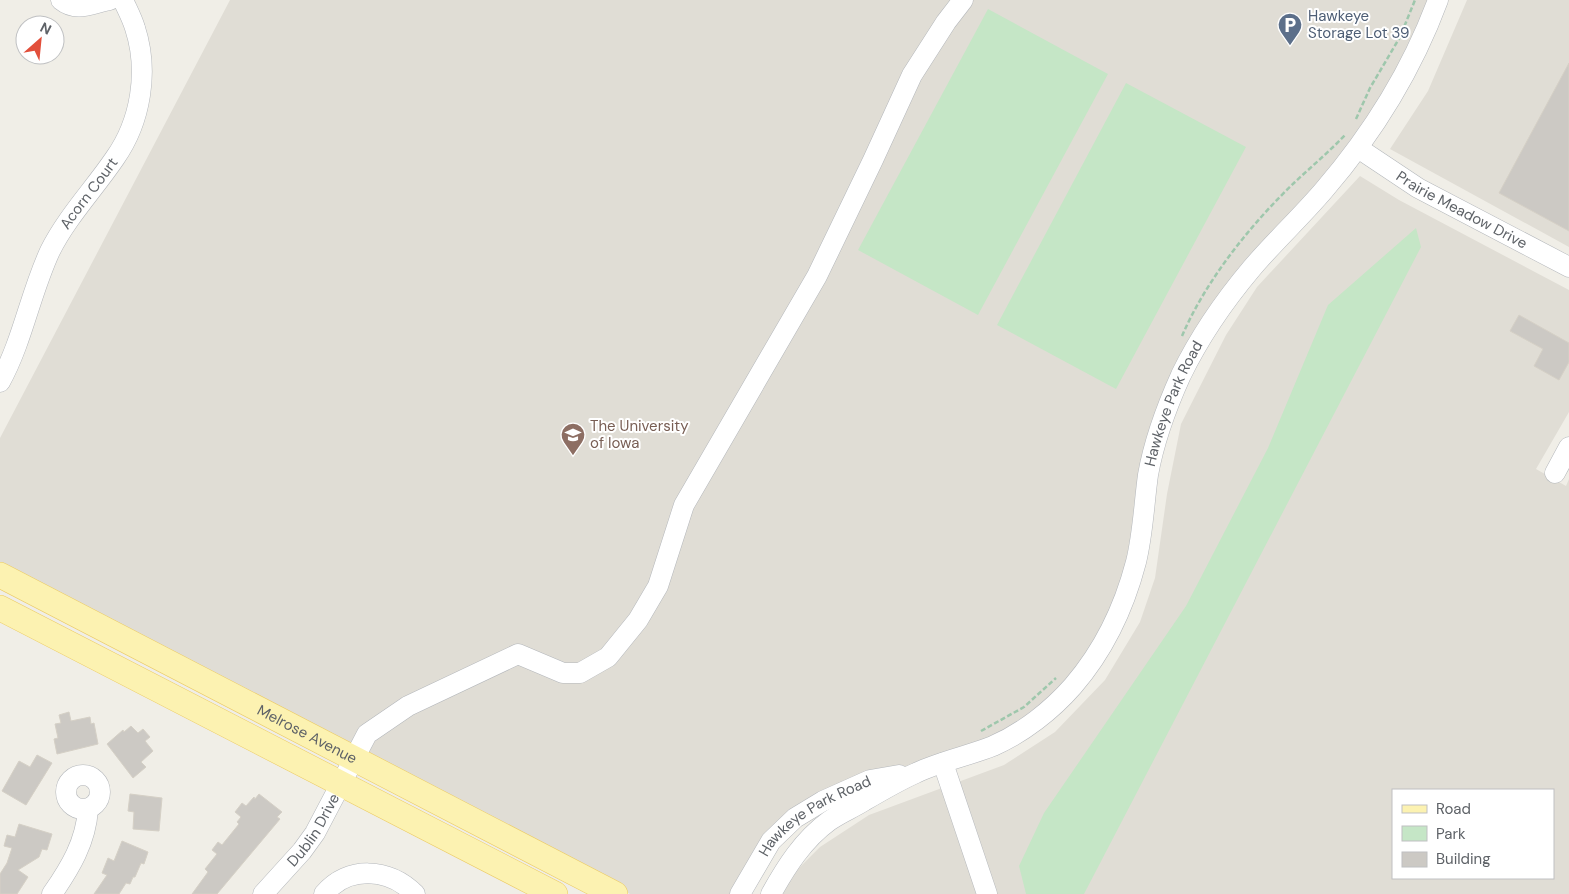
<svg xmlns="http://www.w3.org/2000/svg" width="1569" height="894" viewBox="0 0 1569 894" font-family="'DM Sans',sans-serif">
	<rect width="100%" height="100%" fill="#f0eee7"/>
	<g fill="#e0ddd5" fill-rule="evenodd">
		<path d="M230,0h1200l-5,14 -44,86 -49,67 -92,100 -98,206 -18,100 -17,46 -25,41 -16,19 -18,19 -26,20 -23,15 -30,14 -152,53 -85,94h-102l-630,-327v-129z"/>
		<path d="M1467,0h102v247l-179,-98 38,-58z"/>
		<path d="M1360,176l39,24 170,90v122l-33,57 30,17 3,-7v415h-788l6,-14 33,-33 49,-32 135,-50 51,-33 50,-52 35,-58 15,-44 12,-84 14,-70 45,-89 31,-48zM1393,790h160v88h-160z"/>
	</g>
	<g fill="#c5e6c6">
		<path d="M988,9l120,65 -130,241 -120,-65z"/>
		<path d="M1126,83l120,64 -130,242 -119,-64z"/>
		<path d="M1416,228l5,19 -337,647h-58l-7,-28 25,-53 142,-207 82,-158 60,-143z"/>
	</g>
	<g fill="#ccc9c4" stroke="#d5d0c6">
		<path d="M1569,63v168l-70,-38z"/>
		<path d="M1519,315l50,28v19l-10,18 -25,-14 9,-17 -33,-18z"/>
		<path d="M69,712l2,9 19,-4 1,7 3,-1 4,21 -41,10 -3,-15 4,-1 -3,-14 6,-1 -2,-8z"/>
		<path d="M131,726l7,7 5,-4 7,8 -5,4 8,10 -12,11 5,5 -13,11 -26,-34 16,-14 1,2z"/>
		<path d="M37,755l15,8 -26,42 -24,-14 17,-30 11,6z"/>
		<path d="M130,794l32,4 -3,33 -26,-2 1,-17 -6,-1z"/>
		<path d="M259,794l23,18 -5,5 3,2 -63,75h-25l16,-22 -3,-3 12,-15 -5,-4 6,-8 4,3 17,-21 -2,-2 4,-5 -6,-5 7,-9 4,3 8,-9 1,2z"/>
		<path d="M19,824l33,10 -5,16 -5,-1 -3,8 -21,13 10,7 -11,17h-17v-20l7,-11 5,-15 -8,-2 3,-11 8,2z"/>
		<path d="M122,841l26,11 -4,12 -3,-1 -6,14h-2l-3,7 -4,-1 -7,11h-25l13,-19 -5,-2 6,-15 6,3z"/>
	</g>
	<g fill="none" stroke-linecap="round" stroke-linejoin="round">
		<defs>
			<g id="minor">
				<path d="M61,0c16,13 32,3 49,0"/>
				<path id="s1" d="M1358,148l60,40 151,79"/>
				<path id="s2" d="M0,382c23,-42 30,-88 50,-131 17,-34 44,-62 65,-93 26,-37 34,-87 20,-130 -3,-10 -8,-19 -12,-28"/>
				<path d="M1555,473l14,-26"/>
				<path d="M943,763l44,131"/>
				<circle cx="83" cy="792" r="17"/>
				<path d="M52,894c18,-26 34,-52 36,-85"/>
				<path id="s3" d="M263,894l39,-43 13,-18 52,-99 41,-28 110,-52 45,19h17l28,-16 30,-37 20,-34 26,-81 133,-229 56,-116 39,-85 34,-53 17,-22"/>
				<path d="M324,894c24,-29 65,-26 91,0"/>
				<path id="s4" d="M740,894l31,-53 24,-23 28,-17 47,-21 29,-5"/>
				<path id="s5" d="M771,894c15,-27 32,-54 58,-73 11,-8 24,-13 35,-20 17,-10 34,-20 52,-28 25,-12 52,-17 77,-27 30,-13 59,-36 80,-60 31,-36 51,-78 63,-124 7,-28 8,-58 12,-87 6,-34 19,-69 33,-100 19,-39 44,-75 71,-107 23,-27 49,-51 72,-78 49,-57 88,-120 114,-190"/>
			</g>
			<g id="major">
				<path id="s6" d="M0,575l615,319"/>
				<path d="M0,608l555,286"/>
			</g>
		</defs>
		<use href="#minor" stroke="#b4b7bb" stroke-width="21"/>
		<use href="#major" stroke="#eccb64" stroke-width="26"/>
		<g stroke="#9ec7ac" stroke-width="2.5" stroke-dasharray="5 2.5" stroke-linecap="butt">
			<path d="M1356,119l14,-31 30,-51 15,-37"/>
			<path d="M1182,336c24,-56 69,-112 113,-154 17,-16 35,-31 51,-48"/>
			<path d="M981,731l43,-24 32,-29"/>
		</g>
		<use href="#minor" stroke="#fff" stroke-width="20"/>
		<use href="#major" stroke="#fcf2b1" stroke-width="25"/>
	</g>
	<defs>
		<symbol id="parking-pin" viewBox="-11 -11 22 30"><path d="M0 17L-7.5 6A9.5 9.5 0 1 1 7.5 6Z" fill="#5c6f8a" stroke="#fff"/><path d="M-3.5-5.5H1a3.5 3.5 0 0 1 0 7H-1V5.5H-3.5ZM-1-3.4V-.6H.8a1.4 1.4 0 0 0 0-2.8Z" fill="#fff"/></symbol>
		<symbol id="university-pin" viewBox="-11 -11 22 30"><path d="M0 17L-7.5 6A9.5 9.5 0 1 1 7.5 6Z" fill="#8d6e63" stroke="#fff"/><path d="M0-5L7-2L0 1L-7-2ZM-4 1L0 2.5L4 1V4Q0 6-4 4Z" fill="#fff"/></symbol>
	</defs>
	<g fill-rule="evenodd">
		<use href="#parking-pin" x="1276" y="11" width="28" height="38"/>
		<use href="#university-pin" x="559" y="421" width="28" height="38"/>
	</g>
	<g text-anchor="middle" stroke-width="4" stroke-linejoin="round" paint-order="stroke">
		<g font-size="15" fill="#4e5e75" stroke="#fff" text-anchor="start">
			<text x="1308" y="21">Hawkeye<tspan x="1308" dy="17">Storage Lot 39</tspan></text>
		</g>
		<g font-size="15" fill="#5e6267" stroke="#fff">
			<text dy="5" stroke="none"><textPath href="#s2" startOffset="210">Acorn Court</textPath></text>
			<text dy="5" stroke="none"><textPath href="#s1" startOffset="121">Prairie Meadow Drive</textPath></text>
			<text dy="5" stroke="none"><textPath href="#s5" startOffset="680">Hawkeye Park Road</textPath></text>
			<text dy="5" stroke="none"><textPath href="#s6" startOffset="346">Melrose Avenue</textPath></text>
			<text dy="5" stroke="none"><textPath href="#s4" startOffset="112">Hawkeye Park Road</textPath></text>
			<text dy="5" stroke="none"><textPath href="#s3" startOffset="82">Dublin Drive</textPath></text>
		</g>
		<g font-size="15" fill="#785e54" stroke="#fff" text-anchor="start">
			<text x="590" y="431">The University<tspan x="590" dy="17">of Iowa</tspan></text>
		</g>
	</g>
	<rect x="1392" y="789" width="162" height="90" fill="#ffffff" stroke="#bfc0c2"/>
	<rect x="1402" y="805" width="25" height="8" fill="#fcf2b1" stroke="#bfc0c2"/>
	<text x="1436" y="814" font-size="15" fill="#5e6267">Road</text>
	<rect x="1402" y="826" width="25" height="15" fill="#c5e6c6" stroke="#bfc0c2"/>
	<text x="1436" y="839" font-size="15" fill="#5e6267">Park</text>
	<rect x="1402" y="852" width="25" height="15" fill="#ccc9c4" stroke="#bfc0c2"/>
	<text x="1436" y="864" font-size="15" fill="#5e6267">Building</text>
	<g transform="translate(40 40) rotate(27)"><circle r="24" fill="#ffffff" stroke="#bfc0c2"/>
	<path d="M0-4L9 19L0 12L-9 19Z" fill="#e24f3b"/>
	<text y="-8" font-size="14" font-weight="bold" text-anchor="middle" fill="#5e6267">N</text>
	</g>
</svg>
